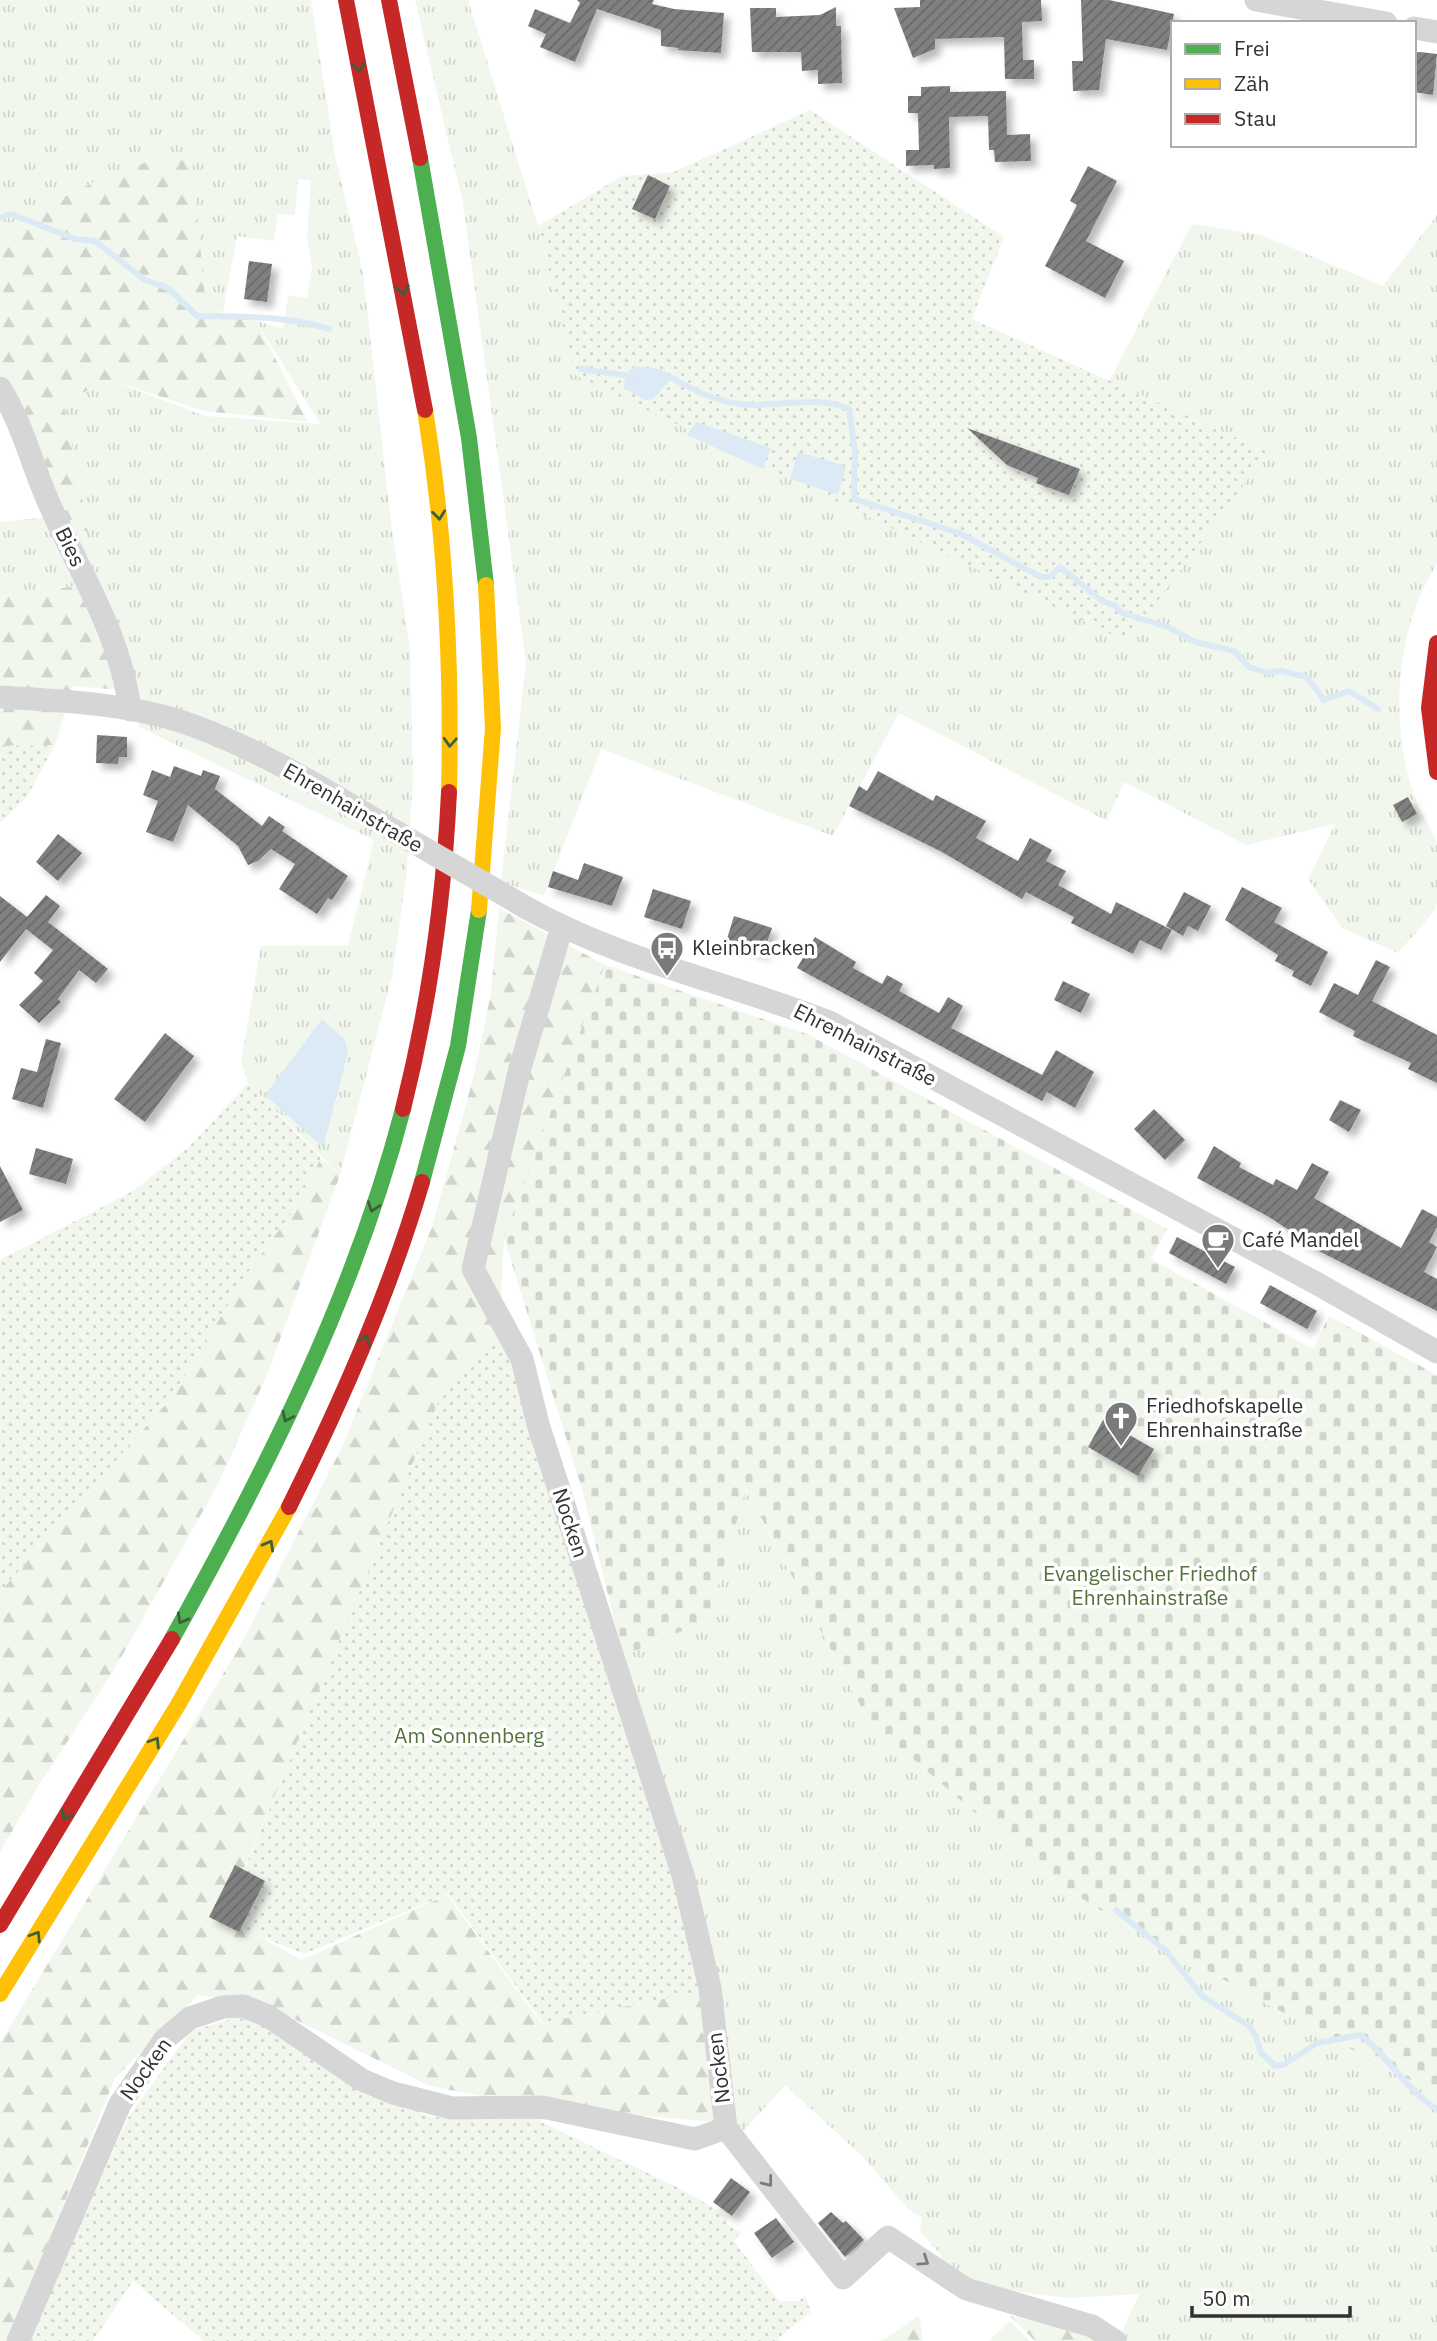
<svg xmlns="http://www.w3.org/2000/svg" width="1437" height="2341" viewBox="0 0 1437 2341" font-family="'IBM Plex Sans',sans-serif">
	<defs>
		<pattern id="grass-tufts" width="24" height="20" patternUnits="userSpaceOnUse" patternTransform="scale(1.75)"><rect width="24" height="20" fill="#f2f7ee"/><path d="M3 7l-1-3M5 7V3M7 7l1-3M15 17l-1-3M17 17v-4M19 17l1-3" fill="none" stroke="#d0d4cd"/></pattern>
		<pattern id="forest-firs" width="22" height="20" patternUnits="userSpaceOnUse" patternTransform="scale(1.75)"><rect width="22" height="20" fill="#f2f7ee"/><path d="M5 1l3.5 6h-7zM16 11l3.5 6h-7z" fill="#d0d4cd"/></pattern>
		<pattern id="cemetery-stones" width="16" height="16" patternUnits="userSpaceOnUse" patternTransform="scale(1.75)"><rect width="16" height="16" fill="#f2f7ee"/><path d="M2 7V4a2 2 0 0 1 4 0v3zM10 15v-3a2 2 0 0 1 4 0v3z" fill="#d0d4cd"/></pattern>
		<pattern id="garden-dots" width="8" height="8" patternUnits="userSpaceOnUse" patternTransform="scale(1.75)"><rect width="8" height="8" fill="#f2f7ee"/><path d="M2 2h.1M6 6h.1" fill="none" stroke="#d0d4cd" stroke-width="1.8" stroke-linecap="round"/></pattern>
		<pattern id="building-hatch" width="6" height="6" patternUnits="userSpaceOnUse" patternTransform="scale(1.75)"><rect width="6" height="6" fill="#808080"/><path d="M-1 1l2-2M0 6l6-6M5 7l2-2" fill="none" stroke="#696969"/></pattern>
		<filter id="shadow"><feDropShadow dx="6" dy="6" stdDeviation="3.5" flood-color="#0004"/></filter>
	</defs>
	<rect width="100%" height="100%" fill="#fff"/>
	<g fill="url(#grass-tufts)">
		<path d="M0,0h311l24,155 28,118 28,249 19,127 3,133 -7,96 -14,99 -52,198 -92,-92 -7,-21 20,-116 87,-1 26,-105 -235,-113 -2,-33 -45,-111 -92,15v-76l59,-6 30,16 -26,-132 50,-19 92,35 115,8 -64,-103 27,7 6,-33 18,3 5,-31 -5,-30 4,-56 -13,-2 -3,36 -17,-1 -4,27 -37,-5 -14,76 -17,-2 -94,-137 -112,56z"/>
		<path d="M415,0h53l70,226 38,149 691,77 -158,-71 83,-157 69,11 122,51 54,-71v349c-43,67 -48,164 -21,237 5,14 17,29 21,43 0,9 0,48 0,59 -2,11 -30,39 -39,50l-56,-25 -34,-49 27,-55 -89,21 -122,-63 -17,39 -208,-108 -66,123 -232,-87 -57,147 -43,-14 25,-219 -63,-460z"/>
		<path d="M745,1488l123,232 186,161 64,40 193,107 126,66v247h-314l-3,-5 19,-42 -70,4 -83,-10 -45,-23 1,-9 -22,-24 2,-14 -14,-9 -45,-52 -78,-72 -48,53 -114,-482 85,-36z"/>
	</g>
	<g fill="url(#forest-firs)">
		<path d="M191,149l15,160 50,12 52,101 -104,-11 -91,-30 -50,19 26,133 -30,-17 -35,-105 -24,-36v-146l112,-56z"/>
		<path d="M81,585l39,105 -47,-4 -18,59 -55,1v-148z"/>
		<path d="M499,908l106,57 -101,273 -5,100 -54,53 -221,525 77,44 146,-65 94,128 164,-33 12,132 -182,-15 -105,-21 -162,-80 -70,-11 -83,83 -107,263h-8v-298l240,-397 101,-197 91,-222 42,-152 17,-82z"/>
		<path d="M321,1158l19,17 -73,200 -50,111 -102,182 -79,122 -36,62v-260l171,-194 77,-126 45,-61z"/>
		<path d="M919,2315l4,26h-45l9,-3z"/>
		<path d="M1010,2316l110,20 3,5h-88z"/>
	</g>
	<path fill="url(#cemetery-stones)" d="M605,965l202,69 360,195 -16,30 162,90 16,-33 108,59v719l-126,-66 -193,-107 -64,-40 -186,-161 -122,-231 -38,131 -85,36 -41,-167 -78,-251z"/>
	<g fill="url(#garden-dots)">
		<path d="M810,110l194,127 -32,82 296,133 -141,190 -552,-267 -37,-149 84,-50 52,-4z"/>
		<path d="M55,745l-28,52 -27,26v-77z"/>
		<path d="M248,1083l73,75 -28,53 -45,61 -77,126 -171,194v-332l133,-69 56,-44z"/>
		<path d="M503,1334l76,233 127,423 -163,33 -95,-129 -144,60 -81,-33 220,-531z"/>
		<path d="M237,2017l30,10 105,65 59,25 112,1 -2,4 140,67 48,28 -3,6 15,10 -7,8 45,60h20l6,-5 6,16 -34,27 4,2h-577l-71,-60 -40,60h-66l102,-225 62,-85z"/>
	</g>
	<path fill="#f2f7ee" d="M1010,2321l20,20h-41z"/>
	<g fill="#dbeaf4">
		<path d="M633,367c13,0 32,-1 39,11l-19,21 -8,1 -21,-12 1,-12z"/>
		<path d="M696,422l75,26 -8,21 -76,-34z"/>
		<path d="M798,452l48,14 -8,29 -48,-16z"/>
		<path d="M322,1019l23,21 3,13 -25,94 -58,-52z"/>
	</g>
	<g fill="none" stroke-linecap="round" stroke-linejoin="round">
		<g stroke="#dbeaf4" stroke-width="6">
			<path d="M0,218l11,-4 64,25 20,2 50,39 23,8 29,28c45,1 89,-1 132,13"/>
			<path d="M581,369l50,7"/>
			<path d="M666,377l6,1c26,15 50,26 81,27 31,0 68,-9 96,4l6,44 -1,46 105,34 82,44h9l10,-10 42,34 12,4 8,8 46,14 27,15 39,9 15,16 18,6 14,-2 26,6 17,23 25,-9 29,18"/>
			<path d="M1116,1910l50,41 36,45 46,29 8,11 5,17 14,13 8,-1 34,-22 43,-8c29,21 46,56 77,74"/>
		</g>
	</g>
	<g fill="url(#building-hatch)" filter="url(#shadow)">
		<path d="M577,0h77l-2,4 22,5 50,4 -3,40 -44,-3 2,-2 -18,-2v-16l-64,-21 -22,53 -35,-15 6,-13 -18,-8 7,-17 35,14 10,-20z"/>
		<path d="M920,0h121l1,21 -20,1 1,38h11v19h-29l-1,-42 -69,2v10l-22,9 -19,-50 26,-1z"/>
		<path d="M1081,0h28l65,14 -7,36 -61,-11 -7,51 -26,1 -1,-30h11z"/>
		<path d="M836,7v19h5l1,57 -24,1v-14l-16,1 -1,-19h-49l-2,-44h26v9l44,-2z"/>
		<path d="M1420,52l17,2 -4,41 -19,-3v-39z"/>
		<path d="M950,86v6l56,-1 1,44 23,-1 1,27 -36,1 -1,-12h-5l-1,-34 -39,1 1,51 -16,1v-4l-28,1v-16h13l-1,-37h-10v-17h13v-9z"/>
		<path d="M1088,166l29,15 -31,60 38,20 -19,37 -60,-32 32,-61 -7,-4z"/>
		<path d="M648,175l22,11 -15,33 -23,-10z"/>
		<path d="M249,261l23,3 -5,38 -23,-3z"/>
		<path d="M967,428l113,41 -11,26 -33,-12 2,-5 -31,-13z"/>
		<path d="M97,735l30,2v20h-8l-1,7 -22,-1z"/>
		<path d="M174,766l27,10 2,-6 17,6 -5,13 47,37 7,-10 16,11 -3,4 66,45 -16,24 -4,-2 -11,16 -38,-25 16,-25 -24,-15 -13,12 -10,4 -10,-19 -50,-41 -15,37 -27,-10 12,-31 -15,-6 9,-25 18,7z"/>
		<path d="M878,771l55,30 3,-6 50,26 -10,17 42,23 12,-23 22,12 -6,11 20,10 -8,14 53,29 5,-12 56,28 -11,20 -21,-10 -7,14 -62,-31 3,-6 -48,-25 -4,7 -80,-47 -93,-46 10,-20 8,5z"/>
		<path d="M1408,797l9,17 -15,8 -9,-17z"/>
		<path d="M58,834l24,19 -24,28 -22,-19z"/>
		<path d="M584,863l39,14 -11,29 -64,-19 5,-16 25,9z"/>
		<path d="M1242,887l40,21 -8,14 54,30 -17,34 -19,-10 2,-5 -19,-10 3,-6 -53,-35z"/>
		<path d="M653,889l38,12 -9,28 -38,-12z"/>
		<path d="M1184,892l27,14 -13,25 -10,-5 -5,10 -17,-10z"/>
		<path d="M46,895l14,11 -12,16 60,47 -12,14 -17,-13 -21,29 3,3 -22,21 -20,-18 24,-24 -9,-8 19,-23 -27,-21 -26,33v-66l27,21z"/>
		<path d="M734,916l38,12 -9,26 -37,-12z"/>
		<path d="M815,937l41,25 -3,6 29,16 5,-9 16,9 -4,7 40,22 9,-16 15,9 -12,22 91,47 14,-25 38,22 -19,36 -28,-16 -5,9 -245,-133z"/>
		<path d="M1376,960l14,7 -18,34 65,34v48l-29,-14 3,-6 -58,-27 2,-5 -36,-19 15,-29 24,12z"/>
		<path d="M1063,981l27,13 -9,19 -27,-13z"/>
		<path d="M165,1033l29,23 -49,66 -31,-23z"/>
		<path d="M46,1039l15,4 -18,65 -31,-9 9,-31 16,4z"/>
		<path d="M1340,1100l21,10 -12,22 -20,-12z"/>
		<path d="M1154,1109l31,31 -20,20 -31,-31z"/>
		<path d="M1214,1146l27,17 -2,4 34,18 3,-6 21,11 15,-27 17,9 -15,26 87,50 21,-39 15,8v10l-8,15 8,5 -13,25 13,7v32l-136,-69 -6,-8 -26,-17 -72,-39z"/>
		<path d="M36,1148l37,11 -7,25 -37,-10z"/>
		<path d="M0,1166l23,44 -23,12z"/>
		<path d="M1177,1237l58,30 -9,17 -57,-31z"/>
		<path d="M1270,1285l47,26 -10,18 -47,-26z"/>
		<path d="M1103,1420l51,29 -16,27 -50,-29z"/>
		<path d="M235,1865l30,16 -26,51 -30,-15z"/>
		<path d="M731,2178l19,14 -18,24 -19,-14z"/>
		<path d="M831,2212l12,11 3,-2 18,19 -19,17 -27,-34z"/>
		<path d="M776,2218l18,24 -22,16 -18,-25z"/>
	</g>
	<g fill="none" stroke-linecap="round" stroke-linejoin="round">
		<g stroke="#d6d6d6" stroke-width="23">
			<path d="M1256,0l130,23"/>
			<path d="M1414,28l23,4"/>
			<path d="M0,388c23,37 31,74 48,113 30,69 73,133 82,209"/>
			<path d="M0,697c60,4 122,6 180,24 78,26 148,71 218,112"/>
			<path d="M525,907c96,54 203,75 304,115l487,261 121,69"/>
			<path d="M562,927l-42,141 -47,201 49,90 16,65 145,451 27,113 16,140 117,150 45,-41 78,52 126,37 23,15"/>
			<path d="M18,2341l102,-237 45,-65 25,-21 33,-11 20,-1 25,10 94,64 31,13 59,15 90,-1 153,32 31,-11"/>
		</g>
		<g stroke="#4caf50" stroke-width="16">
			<path d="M420,158l49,280 17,147"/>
			<path d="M422,1182l36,-136 21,-136"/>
			<path d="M172,1639c94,-169 182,-342 231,-530"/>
		</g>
		<g stroke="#ffc107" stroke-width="16">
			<path d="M425,410c21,128 27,253 24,382"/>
			<path d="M479,910l14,-182 -7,-143"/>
			<path d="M0,1994l178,-289 111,-198"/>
		</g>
		<g stroke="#c62828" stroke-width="16">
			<path d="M346,0l79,410"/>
			<path d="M389,0l31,158"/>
			<path d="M1437,643l-8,65 8,64"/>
			<path d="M403,1109c26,-104 41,-210 46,-317"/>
			<path d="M289,1507c52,-105 100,-213 133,-325"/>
			<path d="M0,1925l172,-286"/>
		</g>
		<path stroke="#d6d6d6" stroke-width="23" d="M398,833l127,74"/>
	</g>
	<defs><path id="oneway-chevron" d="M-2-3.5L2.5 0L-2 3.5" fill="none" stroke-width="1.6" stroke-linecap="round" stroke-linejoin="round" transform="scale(1.75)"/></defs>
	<g stroke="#3b5e3c">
		<use href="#oneway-chevron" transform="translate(359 67) rotate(79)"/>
		<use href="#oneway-chevron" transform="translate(403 290) rotate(79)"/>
		<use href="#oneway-chevron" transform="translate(439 515) rotate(83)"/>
		<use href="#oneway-chevron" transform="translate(450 742) rotate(93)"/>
		<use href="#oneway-chevron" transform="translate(373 1207) rotate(108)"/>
		<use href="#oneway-chevron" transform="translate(365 1340) rotate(-68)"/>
		<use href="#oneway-chevron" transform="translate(287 1417) rotate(116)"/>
		<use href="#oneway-chevron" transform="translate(269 1545) rotate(-61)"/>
		<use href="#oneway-chevron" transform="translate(182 1619) rotate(119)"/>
		<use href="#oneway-chevron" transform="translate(155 1742) rotate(-58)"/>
		<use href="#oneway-chevron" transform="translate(66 1815) rotate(121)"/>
		<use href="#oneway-chevron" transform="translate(36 1936) rotate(-58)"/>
	</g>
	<g stroke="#7c7c7c">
		<use href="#oneway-chevron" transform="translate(768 2182) rotate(52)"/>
		<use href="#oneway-chevron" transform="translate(924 2261) rotate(34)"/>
	</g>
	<defs>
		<symbol id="bus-pin" viewBox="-11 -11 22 30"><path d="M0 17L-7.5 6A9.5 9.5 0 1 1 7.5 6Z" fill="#7a7a7a" stroke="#fff"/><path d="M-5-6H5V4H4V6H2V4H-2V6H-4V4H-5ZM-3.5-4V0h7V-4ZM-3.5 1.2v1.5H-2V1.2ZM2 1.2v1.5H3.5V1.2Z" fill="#fff"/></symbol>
		<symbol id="cafe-pin" viewBox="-11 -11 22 30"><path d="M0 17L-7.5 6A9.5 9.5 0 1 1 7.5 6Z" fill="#7a7a7a" stroke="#fff"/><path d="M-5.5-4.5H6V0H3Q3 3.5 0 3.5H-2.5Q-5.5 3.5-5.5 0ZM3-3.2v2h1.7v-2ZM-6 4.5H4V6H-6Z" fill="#fff"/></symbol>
		<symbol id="church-pin" viewBox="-11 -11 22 30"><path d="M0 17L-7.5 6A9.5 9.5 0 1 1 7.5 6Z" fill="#7a7a7a" stroke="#fff"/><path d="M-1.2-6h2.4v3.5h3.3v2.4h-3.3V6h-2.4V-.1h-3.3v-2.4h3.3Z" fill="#fff"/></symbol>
	</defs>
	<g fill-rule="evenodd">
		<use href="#bus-pin" x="648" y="929" width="38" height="52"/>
		<use href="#cafe-pin" x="1199" y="1221" width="38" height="52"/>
		<use href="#church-pin" x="1102" y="1399" width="38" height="52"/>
	</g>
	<g text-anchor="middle" stroke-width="7" stroke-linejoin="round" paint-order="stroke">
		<g font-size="21" fill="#323232" stroke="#fff">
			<text transform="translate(70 547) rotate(64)" y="7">Bies</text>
			<text transform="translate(353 808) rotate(30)" y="7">Ehrenhainstraße</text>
			<text transform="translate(865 1045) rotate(27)" y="7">Ehrenhainstraße</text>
			<text transform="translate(570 1523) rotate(72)" y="7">Nocken</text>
			<text transform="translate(719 2068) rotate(-97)" y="7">Nocken</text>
			<text transform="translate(146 2069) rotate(-54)" y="7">Nocken</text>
		</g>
		<g font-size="21" fill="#323232" stroke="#fff" text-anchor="start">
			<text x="692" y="955">Kleinbracken</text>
			<text x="1242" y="1247">Café Mandel</text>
			<text x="1146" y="1413">Friedhofskapelle<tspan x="1146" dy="24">Ehrenhainstraße</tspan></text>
		</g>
		<g font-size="21" fill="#54733b" stroke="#fff">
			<text x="1150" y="1581">Evangelischer Friedhof<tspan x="1150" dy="24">Ehrenhainstraße</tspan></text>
			<text x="469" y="1743">Am Sonnenberg</text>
		</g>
	</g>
	<rect x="1171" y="21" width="245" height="126" fill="#ffffff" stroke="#adadad" stroke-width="2"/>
	<rect x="1185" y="44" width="35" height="10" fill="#4caf50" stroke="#adadad" stroke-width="2"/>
	<text x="1234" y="56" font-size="21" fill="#323232">Frei</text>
	<rect x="1185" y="79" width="35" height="10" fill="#ffc107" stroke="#adadad" stroke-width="2"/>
	<text x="1234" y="91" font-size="21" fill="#323232">Zäh</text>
	<rect x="1185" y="114" width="35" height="10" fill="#c62828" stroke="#adadad" stroke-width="2"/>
	<text x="1234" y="126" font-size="21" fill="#323232">Stau</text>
	<path d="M1192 2306v10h158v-10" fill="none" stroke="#323232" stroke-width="3.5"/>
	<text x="1202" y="2306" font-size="21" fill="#323232" stroke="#ffffff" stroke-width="5" paint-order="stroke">50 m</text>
</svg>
